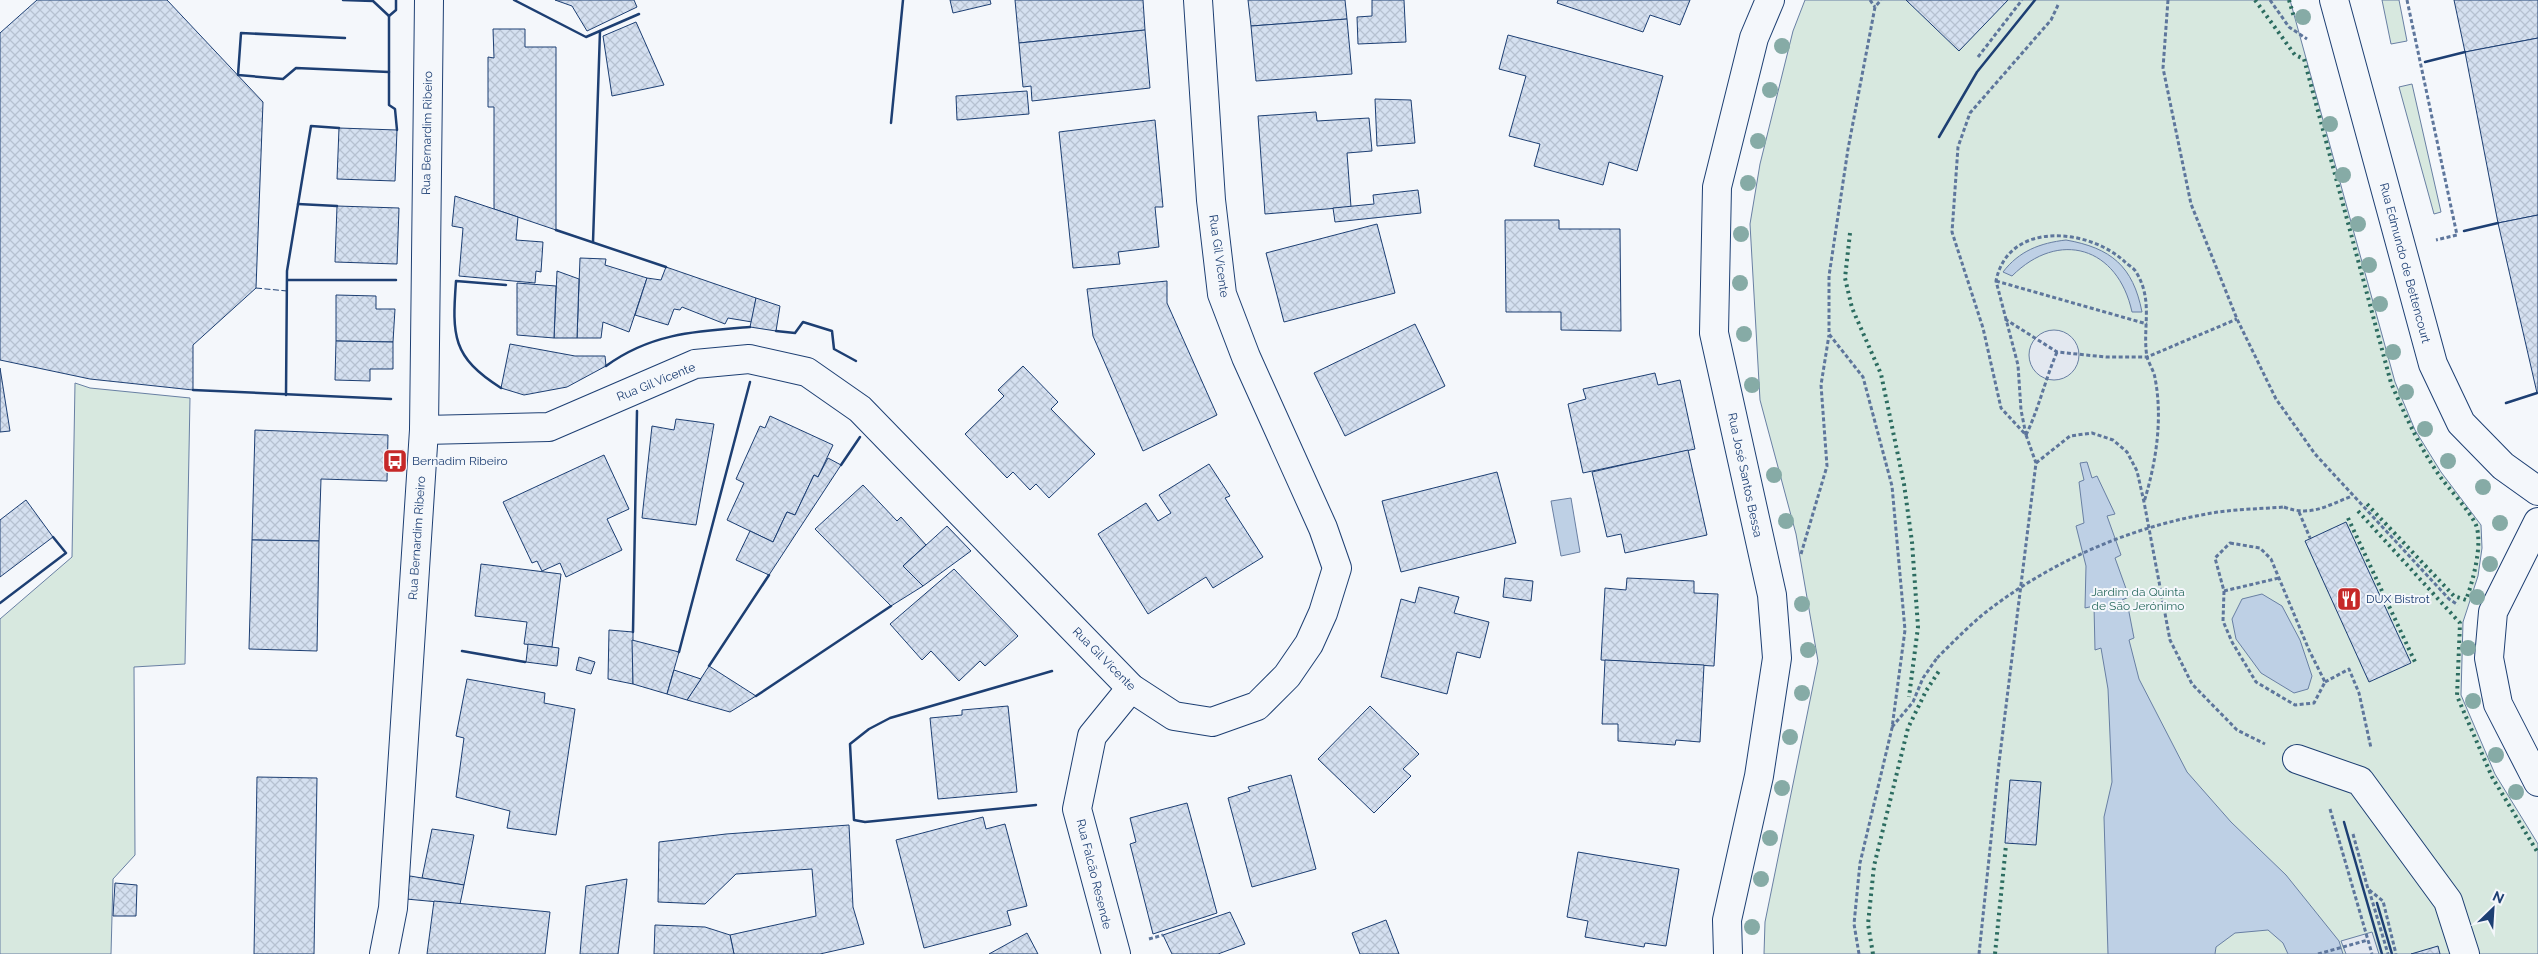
<svg xmlns="http://www.w3.org/2000/svg" width="2538" height="954" viewBox="0 0 2538 954" font-family="Raleway,sans-serif">
	<defs>
		<pattern id="building-cross-hatch" width="8" height="8" patternUnits="userSpaceOnUse" patternTransform="scale(1.25)"><rect width="8" height="8" fill="#d5e0f0"/><path d="M0 0l8 8M0 8l8-8" fill="none" stroke="#b6c1d1"/></pattern>
	</defs>
	<rect width="100%" height="100%" fill="#f4f7fb"/>
	<g fill="#d7e8df" stroke="#687fa3">
		<path d="M1805,0h485l105,382 20,48 26,42 40,53 1,23 -4,28 -15,46 -2,73 34,79 43,70v110h-774l1,-32 53,-261 -22,-127 -36,-134 -10,-176 10,-60 33,-133z"/>
		<path d="M2382,0h17l8,41 -16,3z"/>
		<path d="M2412,84l29,128 -7,2 -35,-127z"/>
		<path d="M75,383l15,5 100,10 -5,266 -51,3 1,188 -22,24 -2,75h-111v-335l72,-62z"/>
	</g>
	<g fill="#e3e8f0" stroke="#687fa3">
		<circle cx="2054" cy="355" r="25"/>
		<path d="M2372,932l7,22h-33l-5,-13z"/>
	</g>
	<g fill="#bed0e5" stroke="#687fa3">
		<path d="M2066,240c45,8 67,26 76,72h-10c-14,-65 -73,-83 -120,-36l-9,-4c16,-21 37,-29 63,-32z"/>
		<path d="M2087,462l5,16 5,-2 18,38 -8,2 14,39 -6,3 14,39 -7,3 6,7 6,31 -5,2 10,39 48,93 44,50 55,53 53,66 4,13h-55l-5,-11 -15,-13 -33,3 -19,14 -1,7h-107l-4,-137 8,-35 -4,-93 -7,-41 -6,2 -1,-44 -9,2 1,-42 -10,-40 8,-3 -5,-41 5,-2 -4,-17z"/>
		<path d="M1571,498l9,54 -19,4 -10,-55z"/>
		<path d="M2262,594l20,12 18,34 12,36 -4,13 -14,4 -33,-20 -25,-34 -4,-20 10,-20z"/>
	</g>
	<g fill="url(#building-cross-hatch)" stroke="#1d3f73">
		<path d="M37,0h130l96,102 -7,186 -63,57v45l-103,-11 -90,-19v-327z"/>
		<path d="M555,0h79l3,7 -50,24 -15,-25z"/>
		<path d="M950,0h40l1,4 -38,9z"/>
		<path d="M1015,0h128l2,30 -126,13z"/>
		<path d="M1248,0h97l2,19 -96,7z"/>
		<path d="M1372,0h32l2,42 -48,2 -1,-27 15,-1z"/>
		<path d="M1558,0h132l-10,25 -30,-10 -7,17 -86,-29z"/>
		<path d="M1906,0h102l-49,51z"/>
		<path d="M2454,0h84v38l-73,14z"/>
		<path d="M1347,19l5,55 -96,7 -5,-55z"/>
		<path d="M636,22l28,63 -52,11 -9,-60z"/>
		<path d="M493,29h32v18h31v183l-62,-21v-102h-6v-50l6,1z"/>
		<path d="M1145,30l5,58 -118,13 -1,-15 -8,1 -4,-44z"/>
		<path d="M1508,35l155,41 -26,95 -28,-9 -6,23 -69,-19 6,-22 -31,-8 17,-60 -27,-7z"/>
		<path d="M2538,38v177l-40,8 -33,-171z"/>
		<path d="M1027,91l2,23 -72,6 -1,-24z"/>
		<path d="M1375,99l36,1 4,43 -38,3z"/>
		<path d="M1316,112l1,9 52,-3 3,33 -25,2 4,54 -86,7 -7,-98z"/>
		<path d="M1155,120l8,87h-8l4,40 -41,5 2,12 -47,4 -14,-136z"/>
		<path d="M339,128l58,2 -2,51 -58,-2z"/>
		<path d="M1418,190l3,23 -86,9 -2,-14 41,-4 -1,-9z"/>
		<path d="M455,196l63,21 -2,23 27,2 -2,30 -5,-1 -1,12 -76,-7 4,-48 -11,-2z"/>
		<path d="M337,206l62,2 -2,56 -62,-2z"/>
		<path d="M2538,215v178h-1l-39,-170z"/>
		<path d="M1505,220h54v9h61l1,102 -60,-1v-18h-55z"/>
		<path d="M1377,224l18,69 -111,29 -18,-69z"/>
		<path d="M580,258l26,1 -1,6 42,13 -18,54 -26,-10 -2,16h-24z"/>
		<path d="M666,267l90,31 -4,24 -24,-4 -3,6 -43,-17 -2,3 -6,-1 -6,16 -33,-10 12,-37 14,2z"/>
		<path d="M557,271l22,8 -2,59h-23z"/>
		<path d="M1167,281v22l50,112 -74,36 -50,-115 -6,-47z"/>
		<path d="M517,283l39,3 -2,52 -37,-3z"/>
		<path d="M336,295l40,1v13h19l-2,33 -57,-1z"/>
		<path d="M756,298l24,8 -4,25 -26,-4z"/>
		<path d="M1415,324l30,62 -100,50 -31,-63z"/>
		<path d="M336,341l57,1v27h-23v12l-35,-1z"/>
		<path d="M510,344l65,12h30l1,10 -39,21 -43,8 -23,-7z"/>
		<path d="M1023,366l35,36 -7,7 44,45 -46,44 -13,-14 -6,6 -17,-18 -6,6 -42,-44 39,-38 -6,-6z"/>
		<path d="M0,368l10,63 -10,1z"/>
		<path d="M1655,373l3,12 22,-5 15,69 -112,24 -15,-69 18,-5 -3,-10z"/>
		<path d="M770,416l63,29 -15,32 -4,-2 -19,40 -8,-3 -14,30 -46,-22 17,-37 -8,-4 24,-53 5,2z"/>
		<path d="M676,419l38,5 -18,101 -54,-7 10,-92 22,4z"/>
		<path d="M255,430l133,5 -1,46 -66,-2 -2,62 -67,-1z"/>
		<path d="M1688,450l19,85 -82,18 -4,-19 -14,3 -15,-65z"/>
		<path d="M604,455l25,54 -22,10 15,31 -56,27 -6,-14 -18,8 -5,-10 -5,2 -29,-61z"/>
		<path d="M828,458l13,7 -72,110 -33,-15 14,-29 23,11 14,-30 8,3 19,-40 4,2z"/>
		<path d="M1209,464l21,32 -5,2 38,59 -50,31 -7,-11 -58,37 -50,-80 48,-31 12,18 13,-8 -12,-18z"/>
		<path d="M1497,472l19,71 -115,29 -19,-71z"/>
		<path d="M863,485l34,36 4,-4 25,28 -23,21 20,20 -32,20 -76,-77z"/>
		<path d="M26,500l27,37 -53,40v-57z"/>
		<path d="M2346,522l65,141 -42,19 -64,-141z"/>
		<path d="M947,526l24,25 -48,35 -20,-20z"/>
		<path d="M252,540l67,1 -2,110 -68,-2z"/>
		<path d="M481,564l80,10 -9,73 -28,-3 3,-22 -52,-6z"/>
		<path d="M954,569l64,67 -33,30 -5,-5 -21,20 -28,-30 -9,9 -32,-36z"/>
		<path d="M1505,578l28,3 -2,20 -28,-4z"/>
		<path d="M1627,578l67,3v12l24,1 -4,72 -113,-6 4,-72 21,2z"/>
		<path d="M1419,587l40,10 -5,16 35,9 -9,36 -23,-6 -10,42 -66,-17 20,-78 14,4z"/>
		<path d="M609,630l24,2v52l-25,-5z"/>
		<path d="M632,640l47,12 -12,42 -34,-10z"/>
		<path d="M528,644l31,4 -2,18 -31,-4z"/>
		<path d="M579,657l16,5 -4,12 -15,-4z"/>
		<path d="M1605,660l99,5 -4,77 -24,-2 -1,5 -57,-4v-17h-16z"/>
		<path d="M709,666l47,30 -26,16 -43,-12z"/>
		<path d="M674,670l27,9 -14,21 -20,-6z"/>
		<path d="M467,679l78,14 -1,10 31,6 -19,126 -49,-7 3,-17 -54,-14 8,-59 -8,-2z"/>
		<path d="M1008,706l9,86 -79,7 -8,-81 32,-3v-5z"/>
		<path d="M1370,706l49,48 -16,15 8,7 -37,37 -56,-54z"/>
		<path d="M1291,775l25,94 -64,18 -24,-89 22,-7 -2,-4z"/>
		<path d="M257,777l60,1 -3,176h-60z"/>
		<path d="M2010,780l31,2 -5,63 -31,-2z"/>
		<path d="M1187,803l30,110 -64,21 -23,-90 6,-2 -6,-24z"/>
		<path d="M983,817l3,12 19,-5 22,82 -20,5 4,14 -87,23 -28,-108z"/>
		<path d="M849,825l4,82 11,37 -44,10h-86l-4,-19 86,-19 -4,-47 -76,5 -31,30 -47,-2 1,-60 67,-8z"/>
		<path d="M432,829l42,6 -10,50 -42,-7z"/>
		<path d="M1578,852l101,17 -13,77 -21,-3 -1,4 -59,-10 3,-16 -21,-4z"/>
		<path d="M410,876l54,9 -4,19 -54,-5z"/>
		<path d="M627,879l-9,75h-38l6,-68z"/>
		<path d="M115,883l22,2 -1,31h-23z"/>
		<path d="M434,901l116,11 -5,42h-118z"/>
		<path d="M1230,912l15,32 -27,10h-46l-9,-19z"/>
		<path d="M1386,920l13,34h-39l-8,-21z"/>
		<path d="M655,925l50,2 25,8 4,19h-80z"/>
		<path d="M1027,933l11,21h-49z"/>
		<path d="M2438,946l2,8h-29z"/>
	</g>
	<g fill="none" stroke-linecap="round" stroke-linejoin="round">
		<defs>
			<g id="minor">
				<path d="M2334,0l99,364 28,59 42,43 35,25"/>
				<path d="M424,430l125,-3 146,-63 54,-5 58,13 53,37 271,279 43,28 38,6 45,-16 30,-30 22,-32 14,-31 14,-45 -14,-40 -77,-171 -24,-63 -11,-94 -13,-200"/>
				<path d="M2538,522l-45,90 -4,46 9,46 40,78"/>
				<path d="M2297,759l63,22 88,120 17,53"/>
				<path d="M384,954l9,-46 31,-478 5,-430"/>
				<path d="M1116,954l-39,-145 15,-73 39,-48"/>
				<path d="M1728,954l-1,-34 32,-144 18,-118 -5,-63 -58,-262 3,-146 37,-149 16,-38"/>
			</g>
		</defs>
		<use href="#minor" stroke="#1d3f73" stroke-width="30"/>
		<g stroke="#5e769c" stroke-width="3" stroke-dasharray="4 2.5" stroke-linecap="butt">
			<path d="M1870,0l5,7"/>
			<path d="M2168,0l-5,68 28,136 46,115 39,80 39,55 134,145 9,6"/>
			<path d="M2270,0l19,27 18,12"/>
			<path d="M2407,0l50,235 -21,5"/>
			<path d="M1978,57l44,-57"/>
			<path d="M1996,281l151,43"/>
			<path d="M2005,319l52,33 49,5h41l90,-38"/>
			<path d="M2026,435l-5,-25 -3,-45 -22,-84c12,-61 93,-53 129,-19 3,3 9,6 11,10 18,29 6,56 11,85 2,7 7,14 8,21 8,41 1,85 -11,124"/>
			<path d="M2026,435c13,-27 19,-55 31,-83"/>
			<path d="M2036,463l34,-27 22,-3 21,7 14,12 10,19 7,31 26,138 22,44 45,46 28,14"/>
			<path d="M2284,507c27,10 42,-1 68,-11"/>
			<path d="M2299,512l11,26"/>
			<path d="M2230,543l30,5 11,11 38,91 16,32 -11,21 -19,2 -39,-23 -24,-40 -9,-21 1,-30 -9,-33z"/>
			<path d="M1801,554l26,-88 -6,-81 8,-50"/>
			<path d="M2224,591l55,-13"/>
			<path d="M2325,682l24,-13 10,24 12,55"/>
			<path d="M1892,727l21,-25 10,-24 14,-20"/>
			<path d="M2330,809l42,145"/>
			<path d="M2353,834l15,55 15,12 13,53"/>
			<path d="M2369,890l19,64"/>
			<path d="M1149,939l14,-4"/>
			<path d="M1859,954l-5,-30 6,-61 32,-135 13,-98 -13,-144 -29,-109 -34,-43v-58l19,-127 27,-142 6,-7"/>
			<path d="M1979,954l20,-191 37,-300 -10,-28 -25,-27 -18,-80 -31,-96 6,-85 12,-34 81,-93 7,-15"/>
			<path d="M2318,954l50,-14"/>
		</g>
		<use href="#minor" stroke="#f4f7fb" stroke-width="28"/>
		<path stroke="#5e769c" stroke-width="3" stroke-dasharray="4 2.5" stroke-linecap="butt" d="M1937,658c14,-14 29,-29 44,-42 66,-53 148,-89 231,-103 23,-4 48,-4 72,-6"/>
		<g stroke="#2c6c60" stroke-width="4" stroke-dasharray="2.5 4" stroke-linecap="butt">
			<path d="M2255,0l40,55 9,4 87,324c14,32 28,63 48,92 9,13 31,36 37,50 7,19 -3,56 -10,75l-12,-4 -88,-93"/>
			<path d="M2289,0l5,17"/>
			<path d="M1850,233l-5,45 7,30 29,66 23,110 8,58 6,85 -9,70"/>
			<path d="M2358,511l102,112 -3,73 35,81 46,76"/>
			<path d="M2348,518l67,144"/>
			<path d="M1873,954l-5,-30 6,-58 34,-138 18,-37 13,-20"/>
			<path d="M1995,954l11,-109"/>
		</g>
		<path stroke="#1d3f73" stroke-width="1" stroke-dasharray="6 2.5" stroke-linecap="butt" d="M256,288l31,3"/>
		<g stroke="#1d3f73" stroke-width="2.5">
			<path d="M343,0l30,1 16,15"/>
			<path d="M396,0v10l-7,6v89l6,4 2,21"/>
			<path d="M514,0l72,37 53,-23"/>
			<path d="M345,38l-104,-5 -3,42 45,4 13,-11 93,4"/>
			<path d="M2425,62l40,-10"/>
			<path d="M891,123l12,-123"/>
			<path d="M1939,137l38,-65 58,-72"/>
			<path d="M298,204l39,2"/>
			<path d="M556,230l110,37"/>
			<path d="M2464,231l34,-8"/>
			<path d="M593,242l7,-211"/>
			<path d="M288,280h108"/>
			<path d="M776,331l19,2 8,-11 29,9 2,18 22,12"/>
			<path d="M606,366c45,-33 91,-35 144,-39"/>
			<path d="M501,388c-49,-31 -49,-52 -45,-107l50,4"/>
			<path d="M193,390l198,9"/>
			<path d="M286,395l1,-124 24,-145 28,2"/>
			<path d="M2506,403l31,-10"/>
			<path d="M841,465l19,-28"/>
			<path d="M0,603l66,-50 -13,-16"/>
			<path d="M633,632l4,-221"/>
			<path d="M462,651l63,11"/>
			<path d="M679,652l71,-270"/>
			<path d="M709,666l60,-91"/>
			<path d="M756,696l135,-90"/>
			<path d="M1036,805l-171,17 -11,-2 -4,-76 19,-15 21,-11 162,-47"/>
			<path d="M2344,822l38,132"/>
			<path d="M2377,903l15,51"/>
		</g>
	</g>
	<g fill="#86aba6">
		<circle cx="2303" cy="17" r="8"/>
		<circle cx="1782" cy="46" r="8"/>
		<circle cx="1770" cy="90" r="8"/>
		<circle cx="2330" cy="124" r="8"/>
		<circle cx="1758" cy="141" r="8"/>
		<circle cx="2343" cy="175" r="8"/>
		<circle cx="1748" cy="183" r="8"/>
		<circle cx="2358" cy="224" r="8"/>
		<circle cx="1741" cy="234" r="8"/>
		<circle cx="2369" cy="265" r="8"/>
		<circle cx="1740" cy="283" r="8"/>
		<circle cx="2380" cy="304" r="8"/>
		<circle cx="1744" cy="334" r="8"/>
		<circle cx="2393" cy="352" r="8"/>
		<circle cx="1752" cy="385" r="8"/>
		<circle cx="2406" cy="392" r="8"/>
		<circle cx="2425" cy="429" r="8"/>
		<circle cx="2448" cy="461" r="8"/>
		<circle cx="1774" cy="475" r="8"/>
		<circle cx="2483" cy="487" r="8"/>
		<circle cx="1786" cy="521" r="8"/>
		<circle cx="2500" cy="523" r="8"/>
		<circle cx="2490" cy="564" r="8"/>
		<circle cx="2477" cy="597" r="8"/>
		<circle cx="1802" cy="604" r="8"/>
		<circle cx="2468" cy="648" r="8"/>
		<circle cx="1808" cy="650" r="8"/>
		<circle cx="1802" cy="693" r="8"/>
		<circle cx="2473" cy="701" r="8"/>
		<circle cx="1790" cy="737" r="8"/>
		<circle cx="2496" cy="755" r="8"/>
		<circle cx="1782" cy="788" r="8"/>
		<circle cx="2516" cy="792" r="8"/>
		<circle cx="1770" cy="838" r="8"/>
		<circle cx="1761" cy="879" r="8"/>
		<circle cx="1752" cy="927" r="8"/>
	</g>
	<defs>
		<symbol id="bus-square" viewBox="-11 -11 22 22"><rect x="-9" y="-9" width="18" height="18" rx="4" fill="#c62828" stroke="#f4f7fb"/><path d="M-5-6H5V4H4V6H2V4H-2V6H-4V4H-5ZM-3.5-4V0h7V-4ZM-3.5 1.2v1.5H-2V1.2ZM2 1.2v1.5H3.5V1.2Z" fill="#fff"/></symbol>
		<symbol id="restaurant-square" viewBox="-11 -11 22 22"><rect x="-9" y="-9" width="18" height="18" rx="4" fill="#c62828" stroke="#f4f7fb"/><path d="M-5-6h1v4h1v-4h1v4h1v-4h1v5L-1.5 .5V6h-2V.5L-5-1ZM5-6V6H3V1.5H1.5Q1.5-4 5-6Z" fill="#fff"/></symbol>
	</defs>
	<g fill-rule="evenodd">
		<use href="#bus-square" x="381" y="447" width="28" height="28"/>
		<use href="#restaurant-square" x="2335" y="585" width="28" height="28"/>
	</g>
	<g text-anchor="middle" stroke-width="4" stroke-linejoin="round" paint-order="stroke">
		<g font-size="12" fill="#1d3f73" stroke="#f4f7fb">
			<text transform="translate(427 133) rotate(-89)" y="4">Rua Bernardim Ribeiro</text>
			<text transform="translate(1219 256) rotate(82)" y="4">Rua Gil Vicente</text>
			<text transform="translate(2405 263) rotate(75)" y="4">Rua Edmundo de Bettencourt</text>
			<text transform="translate(656 382) rotate(-22)" y="4">Rua Gil Vicente</text>
			<text transform="translate(1745 475) rotate(78)" y="4">Rua José Santos Bessa</text>
			<text transform="translate(417 538) rotate(-86)" y="4">Rua Bernardim Ribeiro</text>
			<text transform="translate(1104 659) rotate(45)" y="4">Rua Gil Vicente</text>
			<text transform="translate(1094 874) rotate(76)" y="4">Rua Falcão Resende</text>
		</g>
		<g font-size="12" fill="#1d3f73" stroke="#f4f7fb" text-anchor="start">
			<text x="412" y="465">Bernadim Ribeiro</text>
			<text x="2366" y="603">DUX Bistrot</text>
		</g>
		<g font-size="12" fill="#2c6c60" stroke="#f4f7fb">
			<text x="2138" y="596">Jardim da Quinta<tspan x="2138" dy="14">de São Jerónimo</tspan></text>
		</g>
	</g>
	<g transform="translate(2493 909) rotate(25)" stroke="#f4f7fb" stroke-width="4" paint-order="stroke">
	<path d="M0-4L9 19L0 12L-9 19Z" fill="#1d3f73"/>
	<text y="-8" font-size="14" font-weight="bold" text-anchor="middle" fill="#1d3f73">N</text>
	</g>
</svg>
